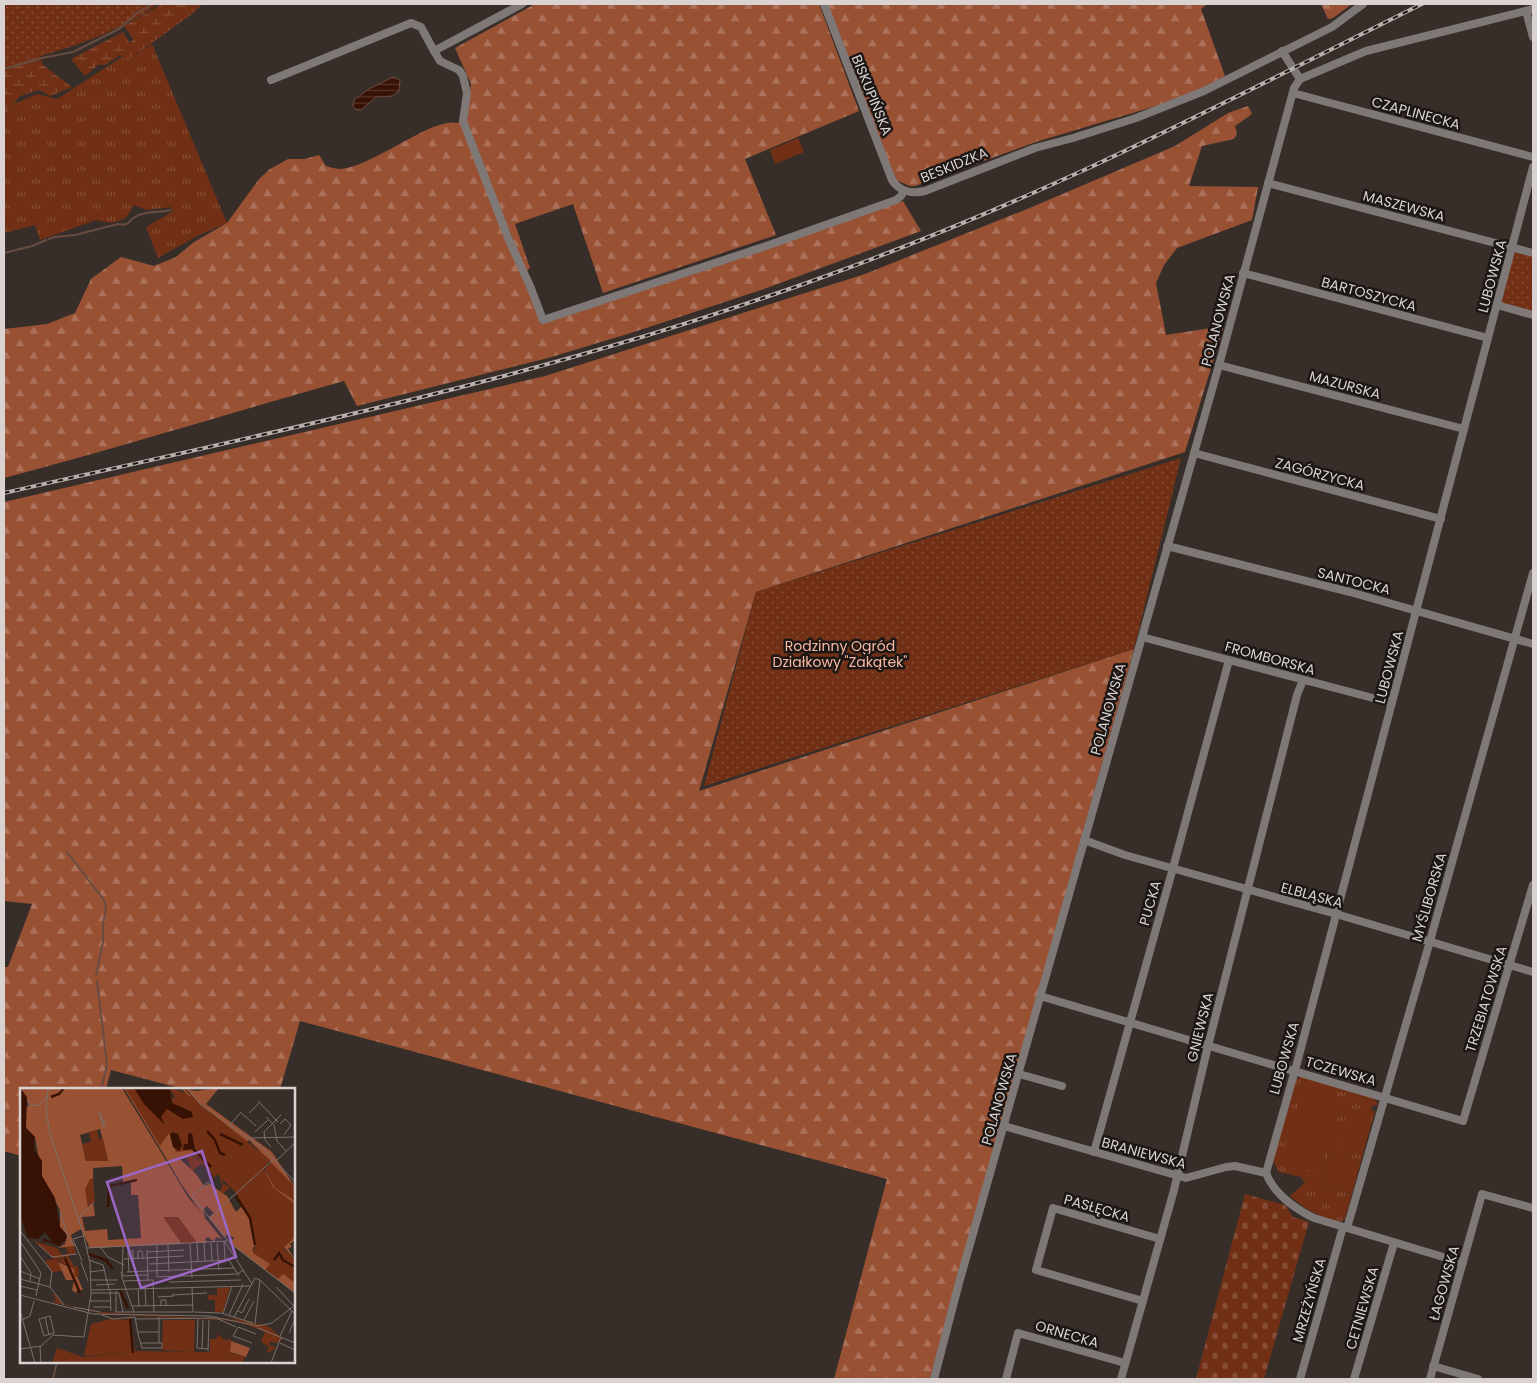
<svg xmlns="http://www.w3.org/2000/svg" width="1537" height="1383" viewBox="0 0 1537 1383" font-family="Poppins,sans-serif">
	<defs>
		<pattern id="grass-tufts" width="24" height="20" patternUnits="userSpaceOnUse" patternTransform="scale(1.25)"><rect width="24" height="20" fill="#713015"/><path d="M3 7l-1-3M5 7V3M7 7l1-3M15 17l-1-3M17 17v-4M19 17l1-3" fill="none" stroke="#854d36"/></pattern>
		<pattern id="forest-firs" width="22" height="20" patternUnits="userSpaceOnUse" patternTransform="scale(1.25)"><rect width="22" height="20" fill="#995134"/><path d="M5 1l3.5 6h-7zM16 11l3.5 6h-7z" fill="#ab715a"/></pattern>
		<pattern id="wetland-marsh" width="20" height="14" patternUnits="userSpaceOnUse" patternTransform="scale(1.25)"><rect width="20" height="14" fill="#713015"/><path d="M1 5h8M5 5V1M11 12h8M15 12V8" fill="none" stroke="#854d36"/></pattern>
		<pattern id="cemetery-stones" width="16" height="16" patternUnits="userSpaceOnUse" patternTransform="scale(1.25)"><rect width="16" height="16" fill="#713015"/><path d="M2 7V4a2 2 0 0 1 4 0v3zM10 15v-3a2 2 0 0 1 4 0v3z" fill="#854d36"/></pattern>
		<pattern id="park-dots" width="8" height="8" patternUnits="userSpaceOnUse" patternTransform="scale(1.25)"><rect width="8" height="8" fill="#713015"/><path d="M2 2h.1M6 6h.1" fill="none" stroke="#854d36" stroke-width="1.8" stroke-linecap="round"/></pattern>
		<pattern id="water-rules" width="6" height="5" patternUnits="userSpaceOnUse" patternTransform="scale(1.25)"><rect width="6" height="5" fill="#371204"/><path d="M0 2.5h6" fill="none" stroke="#533428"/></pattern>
	</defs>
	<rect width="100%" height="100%" fill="#382e29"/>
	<g fill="url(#grass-tufts)">
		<path d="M152,44l75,179 -30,13 -39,22 -12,-31 27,-16 -2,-4 -25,3 -12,-5 -8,13 -14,5 -16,-3 -56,20 -5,-15 -31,8v-116l10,-13 23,-10 20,5 65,-42 5,4z"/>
		<path d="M1300,1077h5l70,20 -1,2 3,3v4l-4,-1 -2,5 4,1 -14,50 -32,-9 -9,33 32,9 -7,24 -4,4c-19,-4 -37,-13 -51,-26l17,-15 -3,1 -3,-5 -22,-5 -4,-7v-2l-4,-1 25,-82z"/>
	</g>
	<g fill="url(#forest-firs)">
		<path d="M535,4h284l40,107 -114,48 31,76 -173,58 -30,-89 -58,20 15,44 -8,7 18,48 228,-75 135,-47 18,30 -157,58 -130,43 -86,26 -191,48 -13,-25c-114,32 -226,67 -340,97v-149l43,-5 28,-11 16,-34 30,-22 33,9 22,-9 18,-15 33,-19 32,-44 11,-10 18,-10h17l14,-4 7,11c4,1 10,3 15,3 33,-3 91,-52 116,-46l9,-5 5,-34 -16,-36z"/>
		<path d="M827,4h380l-6,5 24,67 -31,16 -28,11 -127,38 -124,45h-5l-14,-6z"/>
		<path d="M1321,4h31l-19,14 -5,1z"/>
		<path d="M1248,106l4,8 -17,12 2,8 -3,5 -32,7 -13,40 69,1 -6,33 -75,28 -13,17 -8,18 10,52 58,-9 -39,126 -429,140 -57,199 435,-142 -204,730h-96l53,-200 -587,-158 -20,68h-97l-72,-19 -5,19h-85v67l-17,-5v-184h4l24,-63 -28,-3v-399l541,-126 320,-102 167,-67 143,-61 53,-33z"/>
	</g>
	<g fill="url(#wetland-marsh)">
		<path d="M162,4h40l-10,10 -65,47 -7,-6 -15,10h-7l-13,11 -14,-17 52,-27 7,11 3,-4 -9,-13z"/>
		<path d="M103,29c-13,8 -30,23 -45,17l-18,10 3,9 29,22 -22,9 -11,-6 -19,6 -16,20v-75z"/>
	</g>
	<path fill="url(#cemetery-stones)" d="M1245,1194l40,11 8,12 16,5 -45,157h-68z"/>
	<g fill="url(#park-dots)">
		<path d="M4,4h154c-45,33 -101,47 -154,63z"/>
		<path d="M1514,252l19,3v58l-30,-10 -2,-2z"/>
		<path d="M1181,458l-47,191 -430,137 52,-194z"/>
	</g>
	<g fill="#713015">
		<path d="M798,138l6,14 -29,12 -5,-14z"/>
		<path d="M1304,1087l37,11 -22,75 -37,-11z"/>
		<path d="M1348,1108l24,7 -11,38 -24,-7z"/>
		<path d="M1329,1152l32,9 -9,33 -32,-9z"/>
	</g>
	<path fill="url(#water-rules)" stroke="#684c42" d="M393,77l7,3 -1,11 -7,5 -16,1 -15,13 -6,-1 -2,-3 1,-6 15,-11z"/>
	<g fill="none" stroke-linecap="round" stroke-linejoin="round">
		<g stroke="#684c42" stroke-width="2">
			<path d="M4,69l38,-11 31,-6 46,-23 17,-15 16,-10"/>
			<path d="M49,239l6,-2 20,-2 43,-11c12,2 9,-2 17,-7 10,-7 25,-4 36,-7"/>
			<path d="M4,253l28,-7 14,-6"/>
			<path d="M67,852l37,48 2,7 -3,18v17l-7,33"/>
			<path d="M97,981l10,84 -6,24"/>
			<path d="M53,1379l4,-17"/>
		</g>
		<g stroke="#7e7876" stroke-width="8">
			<path d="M522,4l-88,47 6,10 19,9 4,6 4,17 -4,28 45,117 22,48 13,34 223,-74 130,-46 5,-4 3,-5"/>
			<path d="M824,4l68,176c8,12 19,14 33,11l110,-43 38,-10 63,-20 68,-27 128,-64 31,-23"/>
			<path d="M1526,11l7,26"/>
			<path d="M1282,51l18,28"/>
			<path d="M1300,79l66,-28 167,-42"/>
			<path d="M271,80l140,-57 10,4 13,24"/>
			<path d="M1293,93l240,64"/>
			<path d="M1268,183l265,70"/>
			<path d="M1243,273l245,65"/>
			<path d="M1497,305l36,10"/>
			<path d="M1219,365l245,64"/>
			<path d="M1194,453l247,66"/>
			<path d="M1167,546l183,46 183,52"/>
			<path d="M1142,637l250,66"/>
			<path d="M1084,840l41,15 211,59 197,58"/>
			<path d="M1040,996l423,125 70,-236"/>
			<path d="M1019,1074l43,12"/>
			<path d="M1004,1126l182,52 40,-11 9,-1 31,7c8,21 28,35 48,45l149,45"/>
			<path d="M1094,1152l79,-284 56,-208"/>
			<path d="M1266,1173l31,-110 236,-896"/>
			<path d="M1347,1228l83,-287 103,-368"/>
			<path d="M1143,1301l-107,-31 17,-62 107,31"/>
			<path d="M1433,1366l45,13"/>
			<path d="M934,1379l25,-96 260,-918 75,-277 6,-9"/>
			<path d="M1006,1379l12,-46 107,30"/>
			<path d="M1121,1379l53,-189 34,-144 89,-351 6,-15"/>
			<path d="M1300,1379l43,-152"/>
			<path d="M1354,1379l40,-136"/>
			<path d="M1430,1379l52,-185 51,14"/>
		</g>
		<defs>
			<path id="rail" d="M4,493c255,-58 513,-110 762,-196 107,-36 213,-79 316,-126 115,-53 227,-111 340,-167"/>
		</defs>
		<use href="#rail" stroke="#b8b0ad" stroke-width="4"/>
		<use href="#rail" stroke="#1c1715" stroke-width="2" stroke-dasharray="5.5" stroke-linecap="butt"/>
	</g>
	<g text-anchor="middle" stroke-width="5" stroke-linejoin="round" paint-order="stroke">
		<g font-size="14" fill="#dad3d1" stroke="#1c1715">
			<text transform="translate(872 95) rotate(68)" y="5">BISKUPIŃSKA</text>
			<text transform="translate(1416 113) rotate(15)" y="5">CZAPLINECKA</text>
			<text transform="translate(954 165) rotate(-22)" y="5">BESKIDZKA</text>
			<text transform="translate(1404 206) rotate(15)" y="5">MASZEWSKA</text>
			<text transform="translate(1492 276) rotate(-75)" y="5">LUBOWSKA</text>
			<text transform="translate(1369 294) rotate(15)" y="5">BARTOSZYCKA</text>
			<text transform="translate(1218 320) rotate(-75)" y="5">POLANOWSKA</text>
			<text transform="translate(1345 385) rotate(15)" y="5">MAZURSKA</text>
			<text transform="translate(1320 474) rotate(15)" y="5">ZAGÓRZYCKA</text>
			<text transform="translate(1354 581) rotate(14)" y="5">SANTOCKA</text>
			<text transform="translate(1270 658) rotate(15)" y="5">FROMBORSKA</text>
			<text transform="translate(1389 667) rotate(-75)" y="5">LUBOWSKA</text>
			<text transform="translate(1108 709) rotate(-74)" y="5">POLANOWSKA</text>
			<text transform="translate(1312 895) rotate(15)" y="5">ELBLĄSKA</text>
			<text transform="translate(1429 897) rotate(-74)" y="5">MYŚLIBORSKA</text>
			<text transform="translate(1150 903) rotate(-74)" y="5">PUCKA</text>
			<text transform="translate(1486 999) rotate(-73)" y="5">TRZEBIATOWSKA</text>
			<text transform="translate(1200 1027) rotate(-76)" y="5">GNIEWSKA</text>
			<text transform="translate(1284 1058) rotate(-74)" y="5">LUBOWSKA</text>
			<text transform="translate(1341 1071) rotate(16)" y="5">TCZEWSKA</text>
			<text transform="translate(999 1099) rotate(-74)" y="5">POLANOWSKA</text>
			<text transform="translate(1144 1153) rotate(15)" y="5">BRANIEWSKA</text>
			<text transform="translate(1097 1208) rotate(16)" y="5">PASŁĘCKA</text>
			<text transform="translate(1444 1283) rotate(-74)" y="5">ŁAGOWSKA</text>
			<text transform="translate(1309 1300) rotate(-74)" y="5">MRZEŻYŃSKA</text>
			<text transform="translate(1362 1308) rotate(-74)" y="5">CETNIEWSKA</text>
			<text transform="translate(1067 1334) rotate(16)" y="5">ORNECKA</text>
		</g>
		<g font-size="14" fill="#f8b8a0" stroke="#1c1715">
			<text x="840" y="651">Rodzinny Ogród<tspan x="840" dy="16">Działkowy "Zakątek"</tspan></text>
		</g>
	</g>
	<g transform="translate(20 1088)">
		<rect width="275" height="275" fill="#382e29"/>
		<path d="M150,0l16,5 7,9 -17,-2zM167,64l15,11 -11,9 -4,-4 4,-1 -6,-12zM252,74l23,25v17l-21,-17 -9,-19zM14,153l23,7 5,7 7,-2 -4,-6 9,-1 2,7 -19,7 5,11 -10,1 -7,-11 9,-2zM35,206l7,10 38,8 137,8 -21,-6 3,1 49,11 15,13 -6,4 -7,-1 -1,3 8,3 -7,4v-5v6l-3,-2 2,-4 -8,-5 4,-10 -27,-11 -134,-7 -53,-12 5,-1 -2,-6 -4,1 1,5 -1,-5zM110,229l5,34 75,1v2v-15h7v-5l8,6 6,-1 -1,14 15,4 -4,6h-189l5,-15 26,9 46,-5 -3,-32z" fill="#713015"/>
		<path d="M0,0h102l66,109 34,42 -6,-2 -2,5 -6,-5 -3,2 2,4h-10l-19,-26h-14l18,27 -92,4 -9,-19 -10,6 3,11 -16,2 7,-4 2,-9 -7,-8v-17l-18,-34 -7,-39 -9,-9 -2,-19 5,-4zM80,41l8,32h-22l-6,-26zM102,78l1,17h8v12h7l3,43 -33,2 -1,-11 -22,2 -3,-14 13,-1 -5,-37h3v-11zM104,0h10l37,14 3,-4 7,5 10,-5 -10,-10 15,3 23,-3 -13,16 66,48 23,35 -46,-47 -13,12 -4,20 4,5 -3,4 -1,-5 -37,-23 -16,5 18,17 7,11 5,-2 18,12 9,16 6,-6 -4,-9 22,-12 5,-15 10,18 17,11 3,5v36l-5,4 2,3 -4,1 7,12 -12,-14 -28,-1 -3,5 43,32v11l-65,-50 4,-5 -6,-4 -4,3 -15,-19 5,-5 -7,-7 -4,4 3,10 -24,-35zM38,174l16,7 9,21 -7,1 1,3 -5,-4 2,-10h-8zM211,253l19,7 -4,9 -16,-5z" fill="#995134" fill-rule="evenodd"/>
		<path d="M177,61l15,19 20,12 3,10 -11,-13 -2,5 8,6 -7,5 -3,-1 3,-8 -3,-3 1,-6h-5l-1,3 -17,-19 2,-3 -3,2 -4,-4zM235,157l26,1 14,14v13l-23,-8 -19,-12zM48,168l6,10h4l1,10 -4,1 -1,-8 -16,-8z" fill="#713015"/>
		<path d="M105,0h45l2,11h17l2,-3 -8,-8h3l11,13 73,59 -6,9 9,18 22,17v33l-16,15 4,9 12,6v16l-12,-9 -5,5 -13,-9 6,-7 -17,-18 -4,-27 -14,-25 -42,-43 -18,2 -7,-19 -9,13zM77,42l2,9h4l5,22h-22l-4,-17 9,-2 -2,-9zM70,91h3l2,22 -7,7 -3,-19zM143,129h15l19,26 -15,1zM210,199l-7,25h-8v-12h-7v-5h9v-7zM91,231l16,1 2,32 -45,4 7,-32zM143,232h32l-1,32 -32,-2z" fill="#713015"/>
		<path d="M0,0l7,9 -1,31 9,9 -1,12 8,12v15l13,22 5,29 7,8 -1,5 -7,6 -14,-5 -3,3 2,-6 9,5 -8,-11 -7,7 -10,-1 -8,-22zM114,0h36l2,15 20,9 1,5 -10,2 -16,-10 -6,8 4,8 -21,-21zM152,44l6,2 4,11 -3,6 -6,-4 -3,-12zM172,45l3,16 -12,1 1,-6h4v-10z" fill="#371204"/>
		<path fill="none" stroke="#371204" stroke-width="2.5" d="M31,9l8,-3 5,-6M187,43l8,9 5,13 5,2M200,46l23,11M173,61l18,18M90,98l27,-6M216,108l14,22 5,27M88,119l1,-21M68,166l18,6 7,9M45,170l15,35M254,172l5,-7 4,7 12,7M100,202l8,18M110,231l3,34"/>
		<path fill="none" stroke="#79706c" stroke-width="1" d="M167,0l14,17 62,43 32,34M9,13v5l11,-1 7,-9M238,13l20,21M220,24l16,14M229,25l11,-11M246,29l8,8 3,16 9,10M260,36l5,-5 6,6 -7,10M210,37l11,-13M84,40l-5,-16 7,15M235,44l13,-12M231,50l44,-1M251,59l-6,-7 -1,-8 17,-17M256,73l19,-18M197,103l-9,-9 -16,14 38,47 65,50M40,123l8,27 7,8M189,130l65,-59M57,132l17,-18M1,144l31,40 -2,15M0,153l21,32 -5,23M204,154l1,18M205,154l27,42M177,155l1,19M184,155l1,18M191,155l1,18M197,155l2,27M170,156l2,34M19,157l13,12 25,-3M137,157v32l80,-3 7,-4M148,157l1,27M80,159l8,10 16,8M103,159l-1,31 12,34M66,160l141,-7M127,162l1,30M127,164l37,-2M0,168l11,17 -1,8M104,171l60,-3M118,171v-8h4l1,8M69,172l14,5 6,24M209,172l10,16M62,173l-9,-22 10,-3M61,174l7,19M129,176l80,-4 6,-4M0,183l20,8M127,183l87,-3M70,184l15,-2M101,184l2,4 24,-1M107,184l20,-1M109,184l-1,-21h5v8M0,191l30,8 14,18M70,192h28M240,192l35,34M103,193l30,-1 1,32M149,194l72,-2M76,197l19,-1M0,198l17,4M172,199l1,25M256,199l18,19M125,200l1,18M118,201l1,17M71,202l160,-4M90,202l1,21M71,205h25M96,205h3l4,19M0,207l73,19 116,2 49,10 14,-3 23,-18M152,207l35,-2M138,209l16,-1M70,213h21M112,218l61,-1M141,218v-6h5v6M53,219l27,5M73,219h18M0,223l15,52M218,223l4,2 7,-14M95,224h78M96,224v-21M174,224l27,1 32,10M203,226l9,-28M82,227l11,4 22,-2 3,17 4,14h20v-5h-22M209,227l14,-31M30,228l4,17 -10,3 -5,-17zM25,229l4,18M139,229v26M214,229l21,-39 5,2M115,231l81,-1 20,9M178,231l-1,29 11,1M2,232l8,-4 4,-15M224,232l10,-19M235,236l5,-44M218,239l-5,9 19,7M218,239l18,7M238,240l37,15M118,244h21M269,245l6,-14M260,248l12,-25M260,255l15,7M0,261l21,-3M182,261l1,-29M188,263l1,-31M21,275l-1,-16 13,-12 31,2 7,-42 -1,-32 -7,-30 -33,-99 -4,-23 2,-23M251,275l10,-26"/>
		<path fill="#9c66c5" fill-opacity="0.15" stroke="#9c66c5" stroke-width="2.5" d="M182,63l34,106 -95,31 -34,-106z"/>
		<rect width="275" height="275" fill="none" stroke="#dad3d1" stroke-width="2.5"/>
	</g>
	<rect width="1537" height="1383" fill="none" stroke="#dad3d1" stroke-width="10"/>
</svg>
